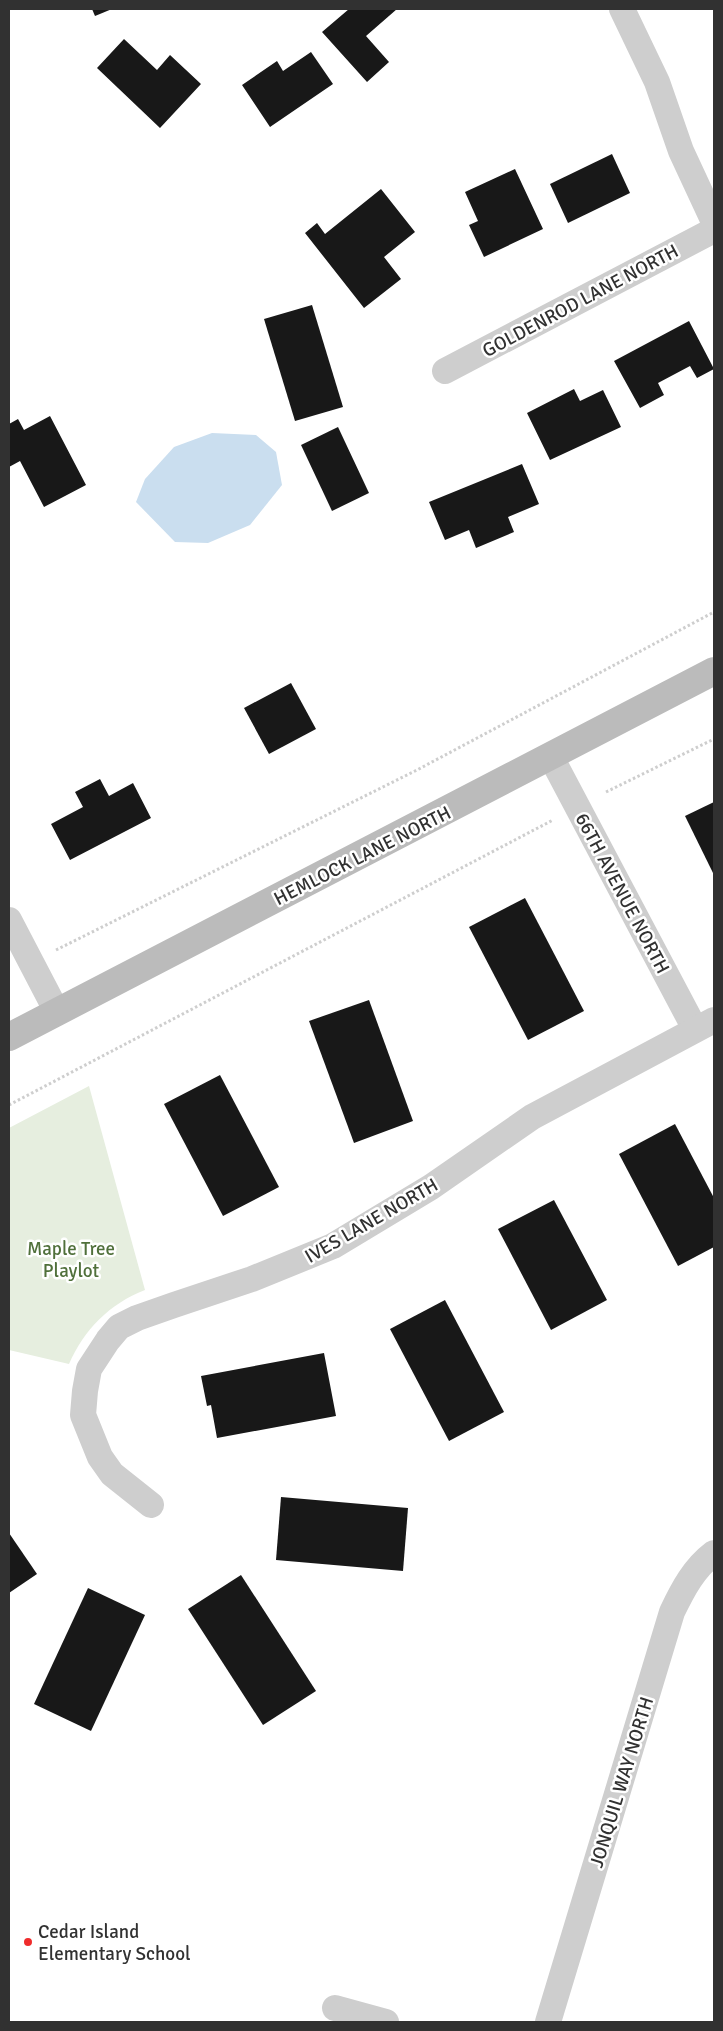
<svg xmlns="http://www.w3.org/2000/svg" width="723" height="2031" viewBox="0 0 723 2031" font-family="Signika,sans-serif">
	<rect width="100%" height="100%" fill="#fff"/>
	<path fill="#e6eedf" d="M89,1086l56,204c-36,14 -61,40 -76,74l-60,-14v-222z"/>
	<path fill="#cadeef" d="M212,433l44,2 20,17 6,33 -32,40 -42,18 -33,-1 -39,-40 9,-23 29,-32z"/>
	<g fill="#181818">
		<path d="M92,9h20l-17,7z"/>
		<path d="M349,9h48l-31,27 23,26 -22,20 -45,-50z"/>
		<path d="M124,39l33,31 13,-15 31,29 -41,44 -63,-60z"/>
		<path d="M311,52l22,32 -63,43 -28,-42 35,-24 6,10z"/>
		<path d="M612,154l18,39 -62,30 -18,-39z"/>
		<path d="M515,169l28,60 -59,28 -15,-32 9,-4 -13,-29z"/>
		<path d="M381,189l34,43 -31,25 17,22 -37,29 -59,-75 12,-10 8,11z"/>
		<path d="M312,305l31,102 -48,14 -31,-102z"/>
		<path d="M689,321l25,48 -17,9 -7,-12 -32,17 6,12 -24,13 -26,-47z"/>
		<path d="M574,389l6,12 23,-11 18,37 -71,33 -23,-47z"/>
		<path d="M50,416l36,69 -42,22 -24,-46 -11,6v-43l9,-5 6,11z"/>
		<path d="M338,427l31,66 -37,18 -31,-66z"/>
		<path d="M522,464l17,40 -31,13 6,15 -38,16 -7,-18 -24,10 -16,-38z"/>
		<path d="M291,683l25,46 -47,25 -25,-46z"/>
		<path d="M100,779l9,17 24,-13 18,35 -81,42 -19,-36 32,-17 -8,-15z"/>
		<path d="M714,802v73l-29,-59z"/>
		<path d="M525,898l59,113 -56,29 -59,-113z"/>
		<path d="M369,1000l44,121 -59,22 -45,-122z"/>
		<path d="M220,1075l59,112 -56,29 -59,-112z"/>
		<path d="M675,1124l39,74v49l-36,19 -59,-112z"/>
		<path d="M554,1200l53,100 -56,30 -53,-101z"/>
		<path d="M445,1300l59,112 -55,29 -59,-112z"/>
		<path d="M324,1353l12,63 -119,22 -6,-33 -4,1 -6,-30z"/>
		<path d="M281,1497l127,11 -5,63 -127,-11z"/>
		<path d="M9,1533l28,41 -28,19z"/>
		<path d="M241,1575l75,116 -53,34 -75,-116z"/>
		<path d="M88,1588l57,27 -54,116 -57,-27z"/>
	</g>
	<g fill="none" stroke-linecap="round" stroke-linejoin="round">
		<g stroke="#cecece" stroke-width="3" stroke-dasharray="2.5 2.5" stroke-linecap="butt">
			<path d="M606,792l108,-53"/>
			<path d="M56,950l361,-180 297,-158"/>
			<path d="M9,1105l544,-285"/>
		</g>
		<g stroke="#cecece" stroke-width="26">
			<path d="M622,9l35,73 24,69 33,71"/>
			<path d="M445,371l269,-141"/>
			<path d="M551,757l144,272"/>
			<path d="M9,920l48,92"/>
			<path d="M151,1505l-39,-31 -12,-17 -17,-42 2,-24 4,-22 19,-29 11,-13 18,-9 37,-13 78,-26 81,-33 98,-59 101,-70 182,-97"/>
			<path d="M335,2008l51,14"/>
			<path d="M548,2022l124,-410c11,-23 22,-44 42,-59"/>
		</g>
		<path stroke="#bbb" stroke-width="28" d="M9,1037l705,-366"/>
	</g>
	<circle fill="#ef2c2c" stroke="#fff" stroke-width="2" cx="28" cy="1942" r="5"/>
	<g text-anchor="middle" stroke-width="5" stroke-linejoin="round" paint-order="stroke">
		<g font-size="19" fill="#313131" stroke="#fff">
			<text transform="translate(580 300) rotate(-28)" y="7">GOLDENROD LANE NORTH</text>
			<text transform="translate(362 855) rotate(-27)" y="7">HEMLOCK LANE NORTH</text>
			<text transform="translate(623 893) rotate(62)" y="7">66TH AVENUE NORTH</text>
			<text transform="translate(371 1220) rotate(-30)" y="7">IVES LANE NORTH</text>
			<text transform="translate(621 1782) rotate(-73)" y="7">JONQUIL WAY NORTH</text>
		</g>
		<g font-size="19" fill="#50703b" stroke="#fff">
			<text x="71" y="1255">Maple Tree<tspan x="71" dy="22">Playlot</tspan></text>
		</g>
		<g font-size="19" fill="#313131" stroke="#fff" text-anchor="start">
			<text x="38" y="1938">Cedar Island<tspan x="38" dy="22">Elementary School</tspan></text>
		</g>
	</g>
	<rect width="723" height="2031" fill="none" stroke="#313131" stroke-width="20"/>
</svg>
